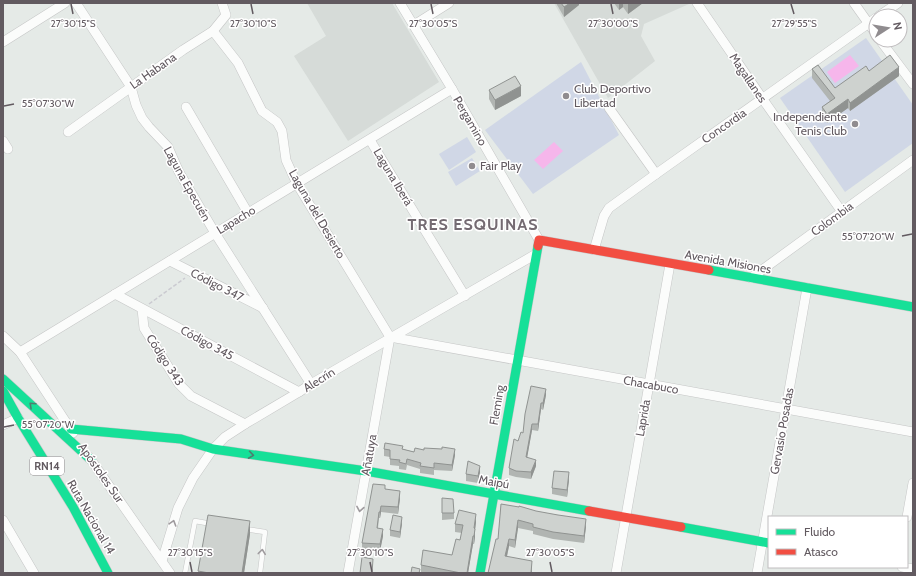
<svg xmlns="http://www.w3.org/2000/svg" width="916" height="576" viewBox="0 0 916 576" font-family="Cabin,sans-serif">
	<rect width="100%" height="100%" fill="#e5eae7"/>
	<g fill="#d6dbd8">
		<path d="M307,3h85l47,79 -91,59 -54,-85 32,-20z"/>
		<path d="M554,3h134l1,1 -45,20 -3,12 14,25 -47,37z"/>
	</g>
	<g fill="#d0d7e6">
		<path d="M866,38l47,67v38l-68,49 -65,-94z"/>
		<path d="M581,62l38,73 -86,59 -48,-64z"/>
		<path d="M467,137l9,15 -27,18 -10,-16z"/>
		<path d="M472,158l8,13 -24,15 -8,-14z"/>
	</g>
	<g fill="#f6b6eb">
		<path d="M850,55l9,11 -24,17 -8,-11z"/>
		<path d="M554,142l9,9 -20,18 -9,-9z"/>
	</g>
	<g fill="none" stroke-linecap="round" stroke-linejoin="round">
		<defs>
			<g id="lane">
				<path d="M245,529l20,3 -5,41"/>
				<path d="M185,573l10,-52 17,3"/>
			</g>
			<g id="street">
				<path d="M76,3l55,84 5,18 6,13 7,9 19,20 11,25 36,61 96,151"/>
				<path d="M400,3l52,86 87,151"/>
				<path d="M697,3l65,95 80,114"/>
				<path d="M854,3l22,31"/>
				<path d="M879,16l19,-13"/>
				<path d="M414,25l35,-22"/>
				<path d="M213,31l25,32 24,48 15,11 5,9 4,29 11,24 93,153"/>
				<path d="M880,40l33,44"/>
				<path d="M3,42l62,-39"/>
				<path d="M186,107l62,106"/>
				<path d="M609,108l47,66"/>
				<path d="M68,132l115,-82 30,-19 13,-16 -4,-12"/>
				<path d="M370,140l95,156"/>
				<path d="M3,141l5,8"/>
				<path d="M594,250l10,-34 5,-8 47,-34 220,-156"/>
				<path d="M170,261l93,47"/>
				<path d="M751,278l162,-118"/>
				<path d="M115,294l184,98"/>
				<path d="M142,309l2,19 35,56 12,12 54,28"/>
				<path d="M3,336l17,16 53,81"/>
				<path d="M390,337l523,95"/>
				<path d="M20,352l432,-263"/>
				<path d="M3,425l15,-7"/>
				<path d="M89,457l81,116"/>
				<path d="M907,517l6,-34"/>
				<path d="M3,520l31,53"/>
				<path d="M162,561l16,-53 15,-30 20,-29 12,-12 20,-13 54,-32 12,-8 225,-130"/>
				<path d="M902,567l11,2"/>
				<path d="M348,573l42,-236"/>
				<path d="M616,573l54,-309"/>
				<path d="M757,573l50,-285"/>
			</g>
			<g id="fast">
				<path d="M709,270l204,37"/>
				<path d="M3,379l88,81"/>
				<path d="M3,391l15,27 55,89 35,66"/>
				<path d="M71,429l110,10 32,10 153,22 223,40"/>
				<path d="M681,527l88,16"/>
				<path d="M480,573l58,-327"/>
			</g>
			<g id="jam">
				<path d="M538,246l1,-6 170,30"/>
				<path d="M589,511l92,16"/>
			</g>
		</defs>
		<use href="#lane" stroke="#c5c6c6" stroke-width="5.5"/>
		<use href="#street" stroke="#c5c6c6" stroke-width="10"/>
		<use href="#fast" stroke="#c8c7c8" stroke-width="10"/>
		<use href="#jam" stroke="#c8c7c8" stroke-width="10"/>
		<path stroke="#cbcbd1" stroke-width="1.5" stroke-dasharray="4 2" stroke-linecap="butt" d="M149,304l36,-26"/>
		<use href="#lane" stroke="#fbfcfb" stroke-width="4.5"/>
		<use href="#street" stroke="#fbfcfb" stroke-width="9"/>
		<use href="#fast" stroke="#16e098" stroke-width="9"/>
		<use href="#jam" stroke="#f24e42" stroke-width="9"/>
	</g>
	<g fill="#b1b5b2">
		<path d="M556,3h23v2l-15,12z"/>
		<path d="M614,3h29l-15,11 -5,-7 -4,3z"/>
		<path d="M812,69l23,19 34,-17 30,5 -49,35 -2,-3 -21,15 -5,-7v-9l8,-6 -18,-23z"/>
		<path d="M489,90l32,6 -26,14 -6,-11z"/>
		<path d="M546,395l-3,15 -2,-1 -3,22 -6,-1 -5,27 9,9 -5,13 -15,-2 -7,-2v-7l9,-27z"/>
		<path d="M384,449h19l11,3 41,3 -3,16 -18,-1v5l-14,-2v-4l-13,-4 -1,5 -7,-1v-3l-9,-1v-8l-6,-1z"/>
		<path d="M480,472l-2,11 -12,-2v-7z"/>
		<path d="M569,479l-2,18 -15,-3v-6z"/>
		<path d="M385,489l15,9 -2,16 -17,-2 -1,6h-1l-1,10 5,8 -3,15 -18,-1v-7z"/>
		<path d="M442,498l12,15v6l-12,1z"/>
		<path d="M501,504l85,22 -2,17 -31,-4 -20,-5v-3l-15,-3 -3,20 -6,-2 -2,11 25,12 -44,4 10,-34z"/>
		<path d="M476,522l-1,8v7l-1,7h-1l-5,29h-47v-8l31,-10 8,-15 2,-7 -7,-1v-8z"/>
		<path d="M402,523l-2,15 -10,-2v-6z"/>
		<path d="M250,534l-6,39h-46v-2z"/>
	</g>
	<g fill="#909391">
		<path d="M570,3h9v2l-15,12v-10z"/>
		<path d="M619,3h4v4l-4,3z"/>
		<path d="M629,3h14l-15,11v-10z"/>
		<path d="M899,67v9l-49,35v-8z"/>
		<path d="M521,86v10l-26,14v-10z"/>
		<path d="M848,99v9l-21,15v-9z"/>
		<path d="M546,389v6l-3,15v-7z"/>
		<path d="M541,403v6l-3,22v-7z"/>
		<path d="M532,424v6l-6,34v-7z"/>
		<path d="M455,449v6l-3,16v-6z"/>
		<path d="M536,460v6l-5,13v-7z"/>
		<path d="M480,466v6l-2,11v-7z"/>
		<path d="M569,472v7l-2,18v-7z"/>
		<path d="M400,491v7l-2,16v-7z"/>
		<path d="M381,506v6l-1,6v-6z"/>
		<path d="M476,514v8l-1,8v7l-1,7v-16z"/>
		<path d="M402,517v6l-2,15v-6z"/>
		<path d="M586,519v7l-2,17v-7z"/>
		<path d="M518,520v8l-3,20v-8z"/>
		<path d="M250,521v13l-6,39h-2z"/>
		<path d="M383,529v7l-3,15v-7z"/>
		<path d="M473,536v8l-5,29h-1z"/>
		<path d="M509,539v7l-4,18v-8z"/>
		<path d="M532,561v12h-1z"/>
	</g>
	<g fill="#ced2cf" stroke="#909391">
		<path d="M561,3h9l-6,4z"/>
		<path d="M890,55l9,12 -49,36 -2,-4 -21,15 -5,-7 13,-9 -23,-29 6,-4 17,23 31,-22 3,5z"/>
		<path d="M515,76l6,10 -26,14 -6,-10z"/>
		<path d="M531,386l15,3 -3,14h-2l-3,21h-6l-6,33 10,3 -5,12 -15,-1 -7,-3 5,-29 4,2 3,-9 2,1 2,-19z"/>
		<path d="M385,443l18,3 -1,3 12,3 1,-4 9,2v-2l18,1v-2l13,2 -3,16 -18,-2v5l-14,-2 1,-3 -14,-4 -1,5 -7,-2 1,-2 -10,-1v-9l-6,-1z"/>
		<path d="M468,461l12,5 -2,10 -12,-2z"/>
		<path d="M554,471l15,1 -2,18 -15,-2z"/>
		<path d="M373,484l12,1v4l15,2 -2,16 -17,-1 -1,6h-1l-2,16 6,1 -3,15 -18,-1z"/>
		<path d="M442,498l11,1 1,14h-12z"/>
		<path d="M501,504l18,3v-1l17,5 22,4 28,4 -2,17 -31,-4 -20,-5v-3l-15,-4 -3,20 -6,-1 -4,17 27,5 -1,12h-43l8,-34h2z"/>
		<path d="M459,510l17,4 -2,14 1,1 -1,7h-1l-6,37h-6l-40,-8 2,-15 29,5 4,-16 4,1 3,-15 -8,-1z"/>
		<path d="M208,515l42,6 -8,52h-33l-11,-2z"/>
		<path d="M393,515l9,2 -2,15 -10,-2z"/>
		<path d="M362,557l11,2 -1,14h-12z"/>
		<path d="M412,567l8,2 -1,4h-8z"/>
	</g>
	<defs><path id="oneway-chevron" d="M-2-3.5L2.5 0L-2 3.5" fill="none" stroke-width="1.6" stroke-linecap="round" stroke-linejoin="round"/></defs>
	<g stroke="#4f7c6e">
		<use href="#oneway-chevron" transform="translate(32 405) rotate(-137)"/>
		<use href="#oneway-chevron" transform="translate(251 455) rotate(8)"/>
	</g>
	<g stroke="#9f9b9e">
		<use href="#oneway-chevron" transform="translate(360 509) rotate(100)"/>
		<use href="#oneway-chevron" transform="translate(173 523) rotate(-73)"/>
		<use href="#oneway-chevron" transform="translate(262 552) rotate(-83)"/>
	</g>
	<path fill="none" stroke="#625a60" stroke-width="1.5" d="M71,4l2,10M251,4l2,10M431,4l2,10M611,4l2,10M791,4l3,10M4,106l10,-2M902,236l10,-2M4,427l10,-2M190,562l2,10M370,562l2,10M550,562l2,10"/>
	<g fill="#908c8f" stroke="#fff" stroke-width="1.5">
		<circle cx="566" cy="96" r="4"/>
		<circle cx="855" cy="124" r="4"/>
		<circle cx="472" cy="166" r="4"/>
	</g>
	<g text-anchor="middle" stroke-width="3" stroke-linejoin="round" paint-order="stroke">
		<rect fill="#fff" stroke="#918c90" stroke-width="1" x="30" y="457" width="34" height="18" rx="3"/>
		<g font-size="11" font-weight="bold" fill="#625a60">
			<text x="47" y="470">RN14</text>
		</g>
		<g font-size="12" fill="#625a60" stroke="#fff">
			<text transform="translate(153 71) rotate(-35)" y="4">La Habana</text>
			<text transform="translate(748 78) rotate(56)" y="4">Magallanes</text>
			<text transform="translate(470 121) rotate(60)" y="4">Pergamino</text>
			<text transform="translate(724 126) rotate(-35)" y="4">Concordia</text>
			<text transform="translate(393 177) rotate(59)" y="4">Laguna Iberá</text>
			<text transform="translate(187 184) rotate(61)" y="4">Laguna Epecuén</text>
			<text transform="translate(317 214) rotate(60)" y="4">Laguna del Desierto</text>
			<text transform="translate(832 219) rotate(-36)" y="4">Colombia</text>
			<text transform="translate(236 220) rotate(-31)" y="4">Lapacho</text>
			<text transform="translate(728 262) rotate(10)" y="4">Avenida Misiones</text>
			<text transform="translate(217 285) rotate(27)" y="4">Código 347</text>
			<text transform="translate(207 343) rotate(28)" y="4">Código 345</text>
			<text transform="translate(165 360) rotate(57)" y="4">Código 343</text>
			<text transform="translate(319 380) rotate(-32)" y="4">Alecrín</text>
			<text transform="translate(651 385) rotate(10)" y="4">Chacabuco</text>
			<text transform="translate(497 405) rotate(-80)" y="4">Fleming</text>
			<text transform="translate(643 418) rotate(-80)" y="4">Laprida</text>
			<text transform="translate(782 431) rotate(-80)" y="4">Gervasio Posadas</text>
			<text transform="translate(369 455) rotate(-80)" y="4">Añatuya</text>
			<text transform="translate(101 473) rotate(55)" y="4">Apóstoles Sur</text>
			<text transform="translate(494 482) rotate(10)" y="4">Maipú</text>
			<text transform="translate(91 517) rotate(60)" y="4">Ruta Nacional 14</text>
		</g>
		<g font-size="12" fill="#625a60" stroke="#fff" text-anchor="start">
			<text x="574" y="93">Club Deportivo<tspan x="574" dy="14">Libertad</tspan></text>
			<text x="847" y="121" text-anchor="end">Independiente<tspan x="847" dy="14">Tenis Club</tspan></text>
			<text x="480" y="170">Fair Play</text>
		</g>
		<g font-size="16" font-weight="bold" letter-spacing="1" fill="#746b72" stroke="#fff">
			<text x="473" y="230">TRES ESQUINAS</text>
		</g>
	</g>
	<g font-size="10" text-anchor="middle" fill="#625a60" stroke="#fff" stroke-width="3" stroke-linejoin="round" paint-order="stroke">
		<text x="73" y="27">27°30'15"S</text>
		<text x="253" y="27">27°30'10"S</text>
		<text x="433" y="27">27°30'05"S</text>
		<text x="613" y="27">27°30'00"S</text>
		<text x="794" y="27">27°29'55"S</text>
		<text x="48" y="107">55°07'30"W</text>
		<text x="868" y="240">55°07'20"W</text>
		<text x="48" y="428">55°07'20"W</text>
		<text x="190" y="556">27°30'15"S</text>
		<text x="370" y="556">27°30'10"S</text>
		<text x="550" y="556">27°30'05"S</text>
	</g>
	<rect width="916" height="576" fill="none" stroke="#625a60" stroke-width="8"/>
	<rect x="768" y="516" width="140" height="52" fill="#ffffff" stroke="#c0bdbf"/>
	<rect x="776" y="529" width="20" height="6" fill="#16e098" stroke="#c0bdbf"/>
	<text x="804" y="536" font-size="12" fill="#625a60">Fluido</text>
	<rect x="776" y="549" width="20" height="6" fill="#f24e42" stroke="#c0bdbf"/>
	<text x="804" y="556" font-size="12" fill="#625a60">Atasco</text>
	<g transform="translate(888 28) rotate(78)"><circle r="19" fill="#ffffff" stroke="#c0bdbf"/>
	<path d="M0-3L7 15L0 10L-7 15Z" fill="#908c8f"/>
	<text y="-6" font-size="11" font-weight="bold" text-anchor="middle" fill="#625a60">N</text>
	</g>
</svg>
